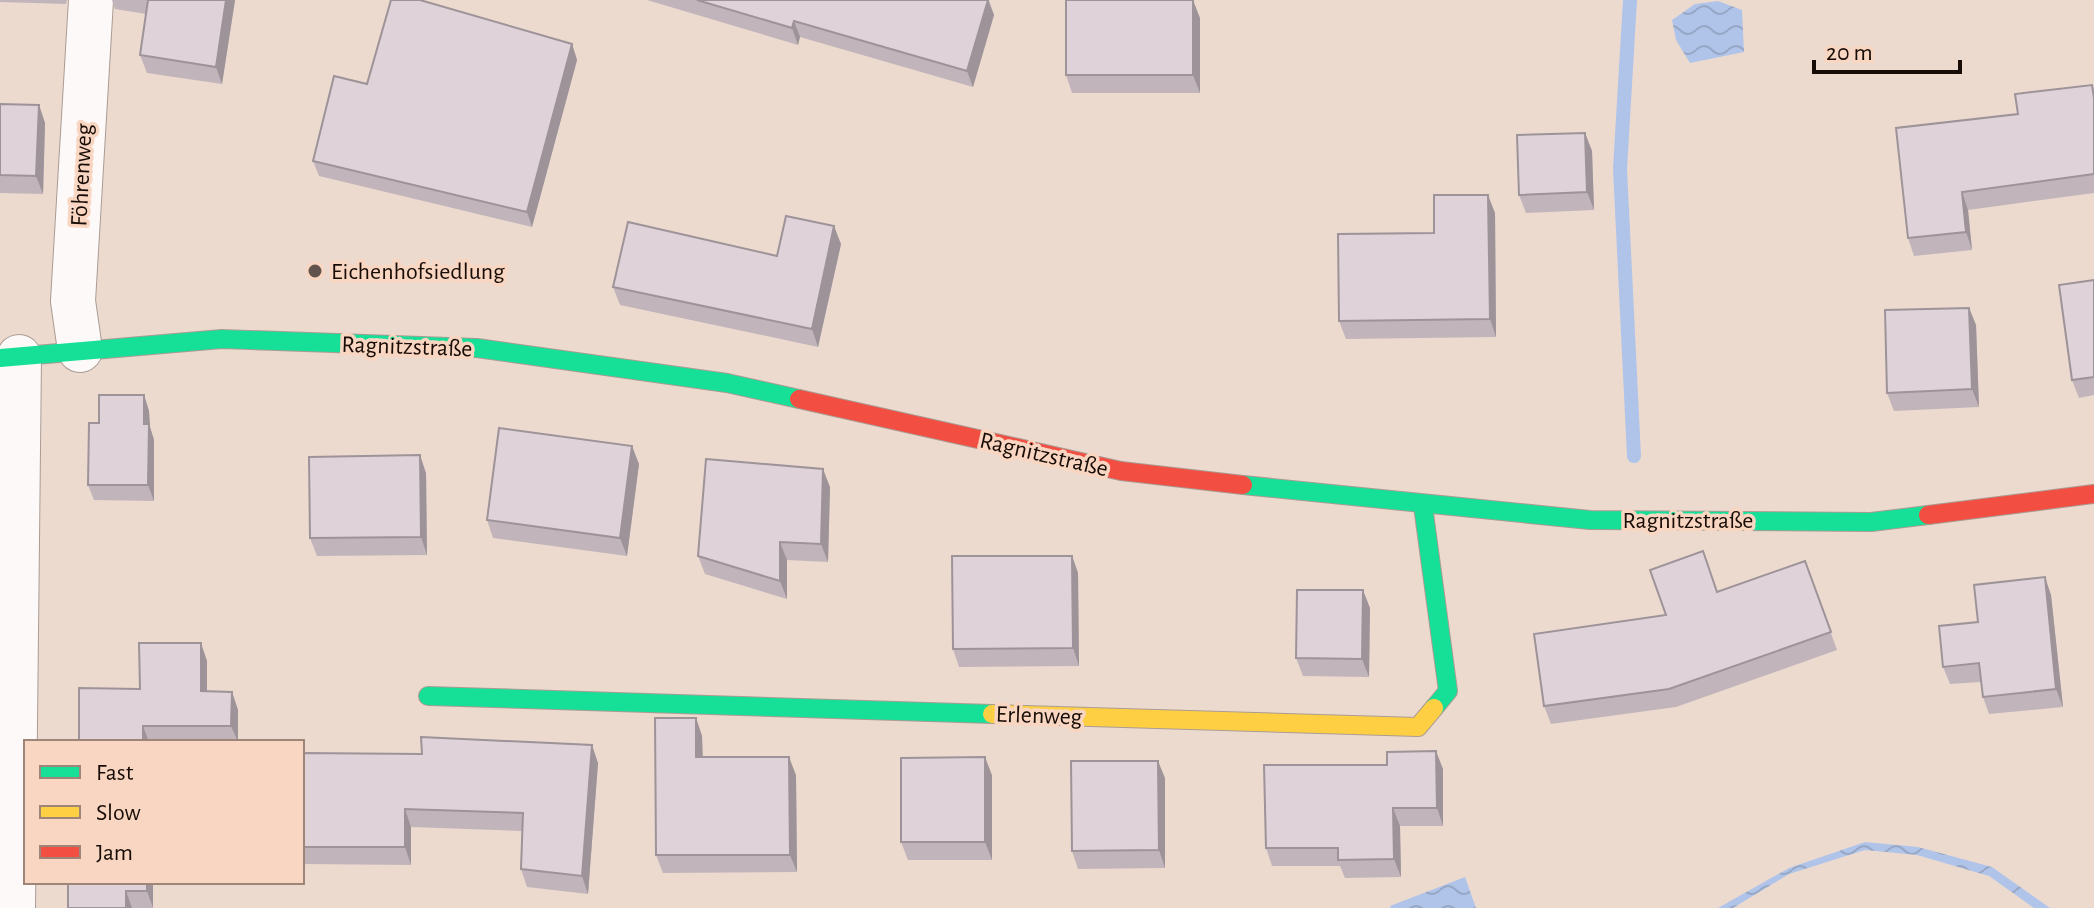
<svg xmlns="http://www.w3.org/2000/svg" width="2094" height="908" viewBox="0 0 2094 908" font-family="'Alegreya Sans',sans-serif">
	<defs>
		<pattern id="water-waves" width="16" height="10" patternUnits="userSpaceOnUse" patternTransform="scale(2)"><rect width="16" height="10" fill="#b0c4e9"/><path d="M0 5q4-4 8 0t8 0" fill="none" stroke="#97a7c6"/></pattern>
	</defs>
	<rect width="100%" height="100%" fill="#ecdacf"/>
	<g fill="url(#water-waves)">
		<path d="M1718,1l24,9 2,42 -54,11 -14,-23 -4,-20 23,-16z"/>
		<path d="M1865,842l53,5 74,20 58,41h-16l-45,-32 -72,-21 -52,-5 -76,24 -56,34h-15l71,-40z"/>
		<path d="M1465,877l11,31h-85l-1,-2z"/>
	</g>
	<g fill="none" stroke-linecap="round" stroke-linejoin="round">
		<path stroke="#b0c4e9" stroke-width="14" d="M1630,0l-10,169 14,287"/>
		<defs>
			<g id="street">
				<path d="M80,350l-7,-49 18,-301"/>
				<path d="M13,908l6,-551"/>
			</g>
			<g id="fast">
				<path d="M0,358l222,-19 255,9 250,35 72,16"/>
				<path d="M1243,485l347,35 281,2 57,-7"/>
				<path d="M1423,506l25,185 -14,17"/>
				<path d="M428,696l564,18"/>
			</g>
			<path id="slow" d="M992,714l426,13 16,-19"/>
			<g id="jam">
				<path d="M799,399l322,72 122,14"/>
				<path d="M1928,515l166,-21"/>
			</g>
		</defs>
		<use href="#street" stroke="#aa9c94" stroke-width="46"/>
		<use href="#fast" stroke="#aa9c94" stroke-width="20"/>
		<use href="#slow" stroke="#aa9c94" stroke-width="20"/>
		<use href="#jam" stroke="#aa9c94" stroke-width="20"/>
		<use href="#street" stroke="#fcf9f8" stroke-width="44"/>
		<use href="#fast" stroke="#16e098" stroke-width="18"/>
		<use href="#slow" stroke="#ffcf43" stroke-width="18"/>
		<use href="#jam" stroke="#f24e42" stroke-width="18"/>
	</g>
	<g fill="#c1b5bb">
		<path d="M0,0h67l-1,4 -66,-2z"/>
		<path d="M112,0h123l-13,84 -75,-11 -7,-18 6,-41 -31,-5z"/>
		<path d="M647,0h342l5,15 -21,72 -173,-50 -2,8z"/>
		<path d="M1200,18v75h-128l-6,-18z"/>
		<path d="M572,44l5,16 -45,167 -213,-51 -6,-15 54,-77z"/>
		<path d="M2092,85l2,5v103l-126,17 4,40 -58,6 -6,-18 110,-124z"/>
		<path d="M0,104l39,1 6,18 -2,71 -43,-1z"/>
		<path d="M1585,133l7,18 2,59 -68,3 -7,-18z"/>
		<path d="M1495,213l1,124 -150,2 -7,-18z"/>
		<path d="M841,244l-23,103 -198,-42 -7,-18z"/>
		<path d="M2094,280v115l-15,3 -7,-18z"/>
		<path d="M1969,308l7,17 3,82 -85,4 -7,-18z"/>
		<path d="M144,395l5,16 1,16 4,13v61l-60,-1 -6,-15 11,-62z"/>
		<path d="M639,464l-12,92 -134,-18 -6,-18z"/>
		<path d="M426,473l1,82 -110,1 -7,-18z"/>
		<path d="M830,487l-2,75 -41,-2v39l-82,-25 -7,-18z"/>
		<path d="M1072,556l6,17 1,93 -120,1 -6,-18z"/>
		<path d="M1805,561l32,89 -161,57 -125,17 -7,-18 173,-114z"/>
		<path d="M2051,595l12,112 -74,7 -6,-17 -2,-15 -31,2 -7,-17 35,-45z"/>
		<path d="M1370,608l-1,69 -66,-1 -7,-18z"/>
		<path d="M207,661v30l25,1 6,18v32h-159l61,-53z"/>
		<path d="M696,718l6,18 1,21 93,18 1,97 -134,1 -7,-18z"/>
		<path d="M302,753l296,10 -10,131 -61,-7 -6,-18 1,-38 -111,-4v38l-109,-1z"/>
		<path d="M1387,765l56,4v57h-43l1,51 -56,1 -5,-12h-68l-6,-18z"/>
		<path d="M992,775v85h-84l-7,-18z"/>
		<path d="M1165,778v90l-87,1 -6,-18z"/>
		<path d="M153,882v26h-85z"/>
	</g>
	<g fill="#9d9398">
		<path d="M226,0h9l-13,84 -6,-17z"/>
		<path d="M988,0l6,15 -21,72 -6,-16z"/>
		<path d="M1193,0l7,18v75l-7,-18z"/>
		<path d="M794,21l6,16 -2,8 -6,-17z"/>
		<path d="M572,44l5,16 -45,167 -5,-15z"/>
		<path d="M39,105l6,18 -2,71 -7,-18z"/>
		<path d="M1585,133l7,18 2,59 -7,-18z"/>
		<path d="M1962,192l6,18 4,40 -6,-18z"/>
		<path d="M1488,195l7,18 1,124 -6,-18z"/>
		<path d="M834,226l7,18 -23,103 -6,-18z"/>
		<path d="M1969,308l7,17 3,82 -7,-18z"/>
		<path d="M144,395l5,16 1,16 4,13v61l-6,-16z"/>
		<path d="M632,446l7,18 -12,92 -7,-18z"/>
		<path d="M420,455l6,18 1,82 -6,-18z"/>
		<path d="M823,469l7,18 -2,75 -7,-18z"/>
		<path d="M780,542l7,18v39l-7,-18z"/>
		<path d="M1072,556l6,17 1,93 -6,-18z"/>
		<path d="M2045,577l6,18 12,112 -7,-18z"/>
		<path d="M1363,590l7,18 -1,69 -7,-18z"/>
		<path d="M201,643l6,18v48l-6,-18z"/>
		<path d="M232,692l6,18v32l-7,-16z"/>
		<path d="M696,718l6,18 1,39 -7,-18z"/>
		<path d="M143,726l6,16h-6z"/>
		<path d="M592,745l6,18 -10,131 -6,-18z"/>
		<path d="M1436,751l7,18v57l-6,-18z"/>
		<path d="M789,757l7,18 1,97 -7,-17z"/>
		<path d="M985,757l7,18v85l-7,-18z"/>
		<path d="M1158,761l7,17v90l-6,-18z"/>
		<path d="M1393,808l7,18 1,51 -7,-18z"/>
		<path d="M405,809l6,18v38l-6,-18z"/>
		<path d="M147,882h6v26l-6,-17z"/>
		<path d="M126,891l6,17h-6z"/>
	</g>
	<g fill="#e0d2d9" stroke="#9d9398" stroke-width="2">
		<path d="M148,0h78l-10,67 -76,-12z"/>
		<path d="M391,0h29l152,44 -45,168 -214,-51 21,-85 33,8z"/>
		<path d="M697,0h291l-21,71 -173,-50 -2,7z"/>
		<rect x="1066" y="0" width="127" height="75"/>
		<path d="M2092,85l2,13v76l-132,18 4,40 -58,6 -12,-110 122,-14 -3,-20z"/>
		<path d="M0,104l39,1 -3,71 -36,-1z"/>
		<path d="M1585,133l2,59 -68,3 -2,-60z"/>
		<path d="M1434,195h54l2,124 -151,2 -1,-87 96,-1z"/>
		<path d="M786,216l48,10 -22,103 -199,-42 15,-65 149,34z"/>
		<path d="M2094,280v97l-22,3 -13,-95z"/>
		<path d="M1969,308l3,81 -85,4 -2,-83z"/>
		<path d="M99,395h45v29h5l-1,61h-60l1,-62h10z"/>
		<path d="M499,428l133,18 -12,92 -133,-18z"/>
		<path d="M420,455l1,82 -111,1 -1,-81z"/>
		<path d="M706,459l117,10 -2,75 -41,-2v39l-82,-25z"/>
		<path d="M1703,551l14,41 88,-31 26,71 -162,57 -125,17 -10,-72 132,-19 -16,-45z"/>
		<path d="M952,556h120l1,92 -120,1z"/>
		<path d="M2045,577l11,112 -73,8 -4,-34 -36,4 -4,-41 39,-4 -4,-37z"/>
		<path d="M1297,590h66l-1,69 -66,-1z"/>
		<path d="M139,643h62v48l31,1 -1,34h-88v16h-64v-54l61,1z"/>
		<path d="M655,718h41v39h93l1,98h-134z"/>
		<path d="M421,737l171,8 -10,131 -61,-7 2,-56 -118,-4v38h-103v-94l120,1z"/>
		<path d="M1436,751l1,57h-44l1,51 -56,1v-12h-72l-2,-83h123v-13z"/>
		<path d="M985,757v85h-84v-84z"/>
		<path d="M1071,761h87l1,89 -87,1z"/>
		<path d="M68,882h79v9h-21v17h-58z"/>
	</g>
	<circle fill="#62544c" stroke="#f9d6c2" stroke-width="3" cx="315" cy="271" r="8"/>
	<g text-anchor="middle" stroke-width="7" stroke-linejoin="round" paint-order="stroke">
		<g font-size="24" fill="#170c06" stroke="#f9d6c2">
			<text transform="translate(81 175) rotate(-87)" y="8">Föhrenweg</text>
			<text transform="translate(407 346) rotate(2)" y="8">Ragnitzstraße</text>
			<text transform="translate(1044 454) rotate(13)" y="8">Ragnitzstraße</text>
			<text x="1688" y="528">Ragnitzstraße</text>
			<text transform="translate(1039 715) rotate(2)" y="8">Erlenweg</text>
		</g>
		<g font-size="24" fill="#170c06" stroke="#f9d6c2" text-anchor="start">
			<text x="331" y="279">Eichenhofsiedlung</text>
		</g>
	</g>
	<rect x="24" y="740" width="280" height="144" fill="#f9d6c2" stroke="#9f8577" stroke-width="2"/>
	<rect x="40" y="766" width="40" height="12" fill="#16e098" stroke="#9f8577" stroke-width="2"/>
	<text x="96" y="780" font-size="24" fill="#170c06">Fast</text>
	<rect x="40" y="806" width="40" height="12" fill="#ffcf43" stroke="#9f8577" stroke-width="2"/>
	<text x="96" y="820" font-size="24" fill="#170c06">Slow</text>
	<rect x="40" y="846" width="40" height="12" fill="#f24e42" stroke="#9f8577" stroke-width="2"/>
	<text x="96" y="860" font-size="24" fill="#170c06">Jam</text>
	<path d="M1814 60v12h146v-12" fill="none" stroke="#170c06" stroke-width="4"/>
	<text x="1826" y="60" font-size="24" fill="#170c06" stroke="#f9d6c2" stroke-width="6" paint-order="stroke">20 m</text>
</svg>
